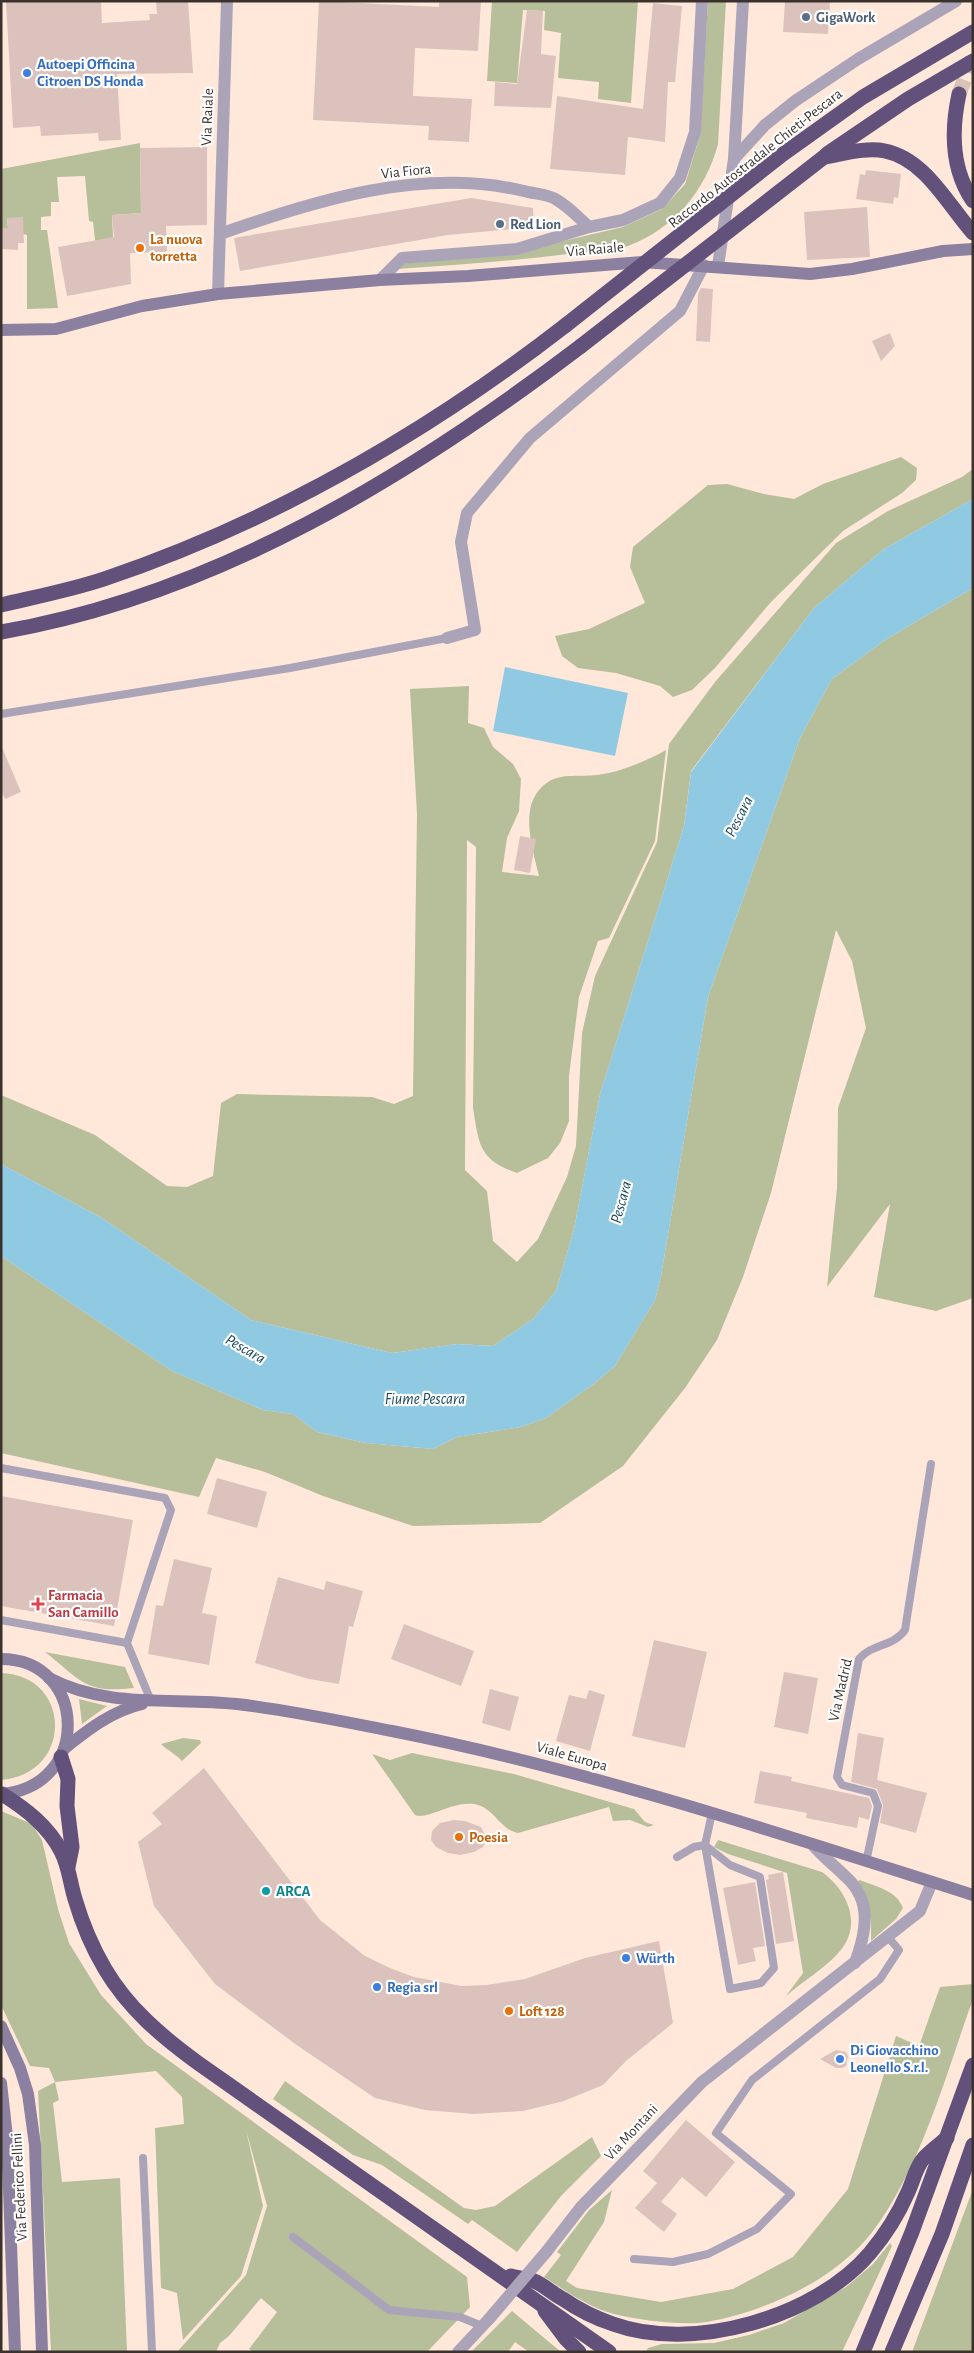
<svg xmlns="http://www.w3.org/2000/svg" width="974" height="2353" viewBox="0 0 974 2353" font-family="'Alegreya Sans',sans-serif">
	<rect width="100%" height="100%" fill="#ffe8da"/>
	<g fill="#b7be9a">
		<path d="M492,1h146l-7,102 -33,-4 1,-17 -41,-4 3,-45 -17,-3 1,-19 -22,-1 -6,73 -30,-2z"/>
		<path d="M708,1h18l-8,143c-12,46 -44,85 -90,102 -18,7 -41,6 -60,8 -57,7 -114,11 -171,15l3,-5 116,-12 107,-25 39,-18 23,-25 15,-48z"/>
		<path d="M140,143l1,70 -29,2 2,44 -19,-19 -2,-18 -4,-1 -4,-45 -28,1 2,25h-8v14l-10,1v13h6l11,78 -31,1v-74l-4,-1v-16h-16l1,10h-7v-59z"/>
		<path d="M901,457l16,11 -1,12 -14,13 -59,38 -72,71 -56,66 -23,22 -19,7 -13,-11 -44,-13 -38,-5 -16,-12 -7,-20 34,-7 56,-26 -15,-36 3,-20 75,-62 19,-1 37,10 30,5 29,-15z"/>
		<path d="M973,469v30l-89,50 -70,59 -123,163 -7,55 -84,268 -26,135 -18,62 -23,28 -40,27 -36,-2 -65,9 -141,-33 -149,-102 -101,-54v-69l94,40 72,51 20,1 26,-11 8,-73 16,-9 135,3 22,7 19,-8 4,-282 -7,-125 59,-3 -1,37 16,5 9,19 20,17 8,15 -2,32 -12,27 -5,34 37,4c-7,-29 -22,-74 9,-94 13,-9 34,-5 49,-7 21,-2 52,-15 69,-25l-11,91 -46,97 -11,3 -19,56 -10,79v45l-9,22 -12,15 -31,15c-38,-13 -38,-28 -44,-65l3,-261 -9,-7 -2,330 22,21 6,50 24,21 21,-23 29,-62 9,-31 6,-113 13,-57 62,-134 12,-98 46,-62 121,-139 52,-32 74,-34z"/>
		<path d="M973,588v710l-37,13 -62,-14 16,-93 -63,83 10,-99 1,-80 28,-80 -14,-67 -16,-31 -65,263 -28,84 -26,63 -32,48 -62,78 -83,57 -127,3 -90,-30 -58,-24 -49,-14 -17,39 -198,-44v-197l171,115 91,39 30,4 24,18 49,11 67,6 24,-12 64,-10 25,-9 49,-35 20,-17 40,-66 6,-24 47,-279 92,-259 32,-59 53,-39z"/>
		<path d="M45,1652l80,15 9,21c-50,6 -53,-8 -89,-36z"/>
		<path d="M1,1673c71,2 73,101 0,107z"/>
		<path d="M79,1699l28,7 -25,18z"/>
		<path d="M183,1738l17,2 1,3 -19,18c-6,-7 -14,-10 -21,-17z"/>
		<path d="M412,1753l102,21 120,35 11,13 9,3 -6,2 -18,-7 -17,1 -4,-14 -91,26c-18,-3 -24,-26 -44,-29 -22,-3 -46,16 -59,11l-43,-61 18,6z"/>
		<path d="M1,1811l31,13 10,16 16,69 11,34 32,52 45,49 321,233 3,30 -43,45h-174l-4,-3 28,-37 -16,-14 -32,38 -9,7 -4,9h-39l69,-77 21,-69 -21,-76 17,76 -22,70 -58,64 -6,-47 -16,-5 -6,-160 29,-4 -2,-27 -26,-26 -101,11 4,18 -6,3 9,79 58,-4 7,174h-76l-13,-261 17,-9 -6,-14 -19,-2 -29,-61z"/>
		<path d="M718,1840l104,32c25,18 41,52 18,79 -13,16 -38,31 -54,45l17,-23 -16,-100 -59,-19 -14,-7z"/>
		<path d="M860,1880c17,7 36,10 43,28l-7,11 -25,22v-21l-13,-39z"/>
		<path d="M973,1984v16l-4,10c-25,72 -50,160 -96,221 -36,48 -108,81 -166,91 -25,4 -68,-2 -93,-8 -26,-7 -48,-23 -70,-37l17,-22 -4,-3 32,-42 23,-20 -8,32 -38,59 11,7 84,14 72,-13 60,-32 55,-68 48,-153 23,10 21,-59z"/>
		<path d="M285,2081l179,127 12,2 19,-4 97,-69 9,19 -40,40 -44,56 -45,-32 -4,4 -86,-59 -29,-10 -80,-56z"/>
		<path d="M973,2189v163h-61z"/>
		<path d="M890,2243l2,3 -50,106h-196l2,-4 14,-4 52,-1 35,-8 35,-12 62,-36 27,-23z"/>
		<path d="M512,2311l49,41h-32l-14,-10 -7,10h-37z"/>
	</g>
	<g fill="#90c9e2">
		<path d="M973,499v89l-88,52 -53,39 -32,59 -92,259 -47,279 -6,24 -40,66 -20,17 -49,35 -25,9 -64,10 -24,12 -67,-6 -49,-11 -24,-18 -30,-4 -91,-39 -171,-115v-92l101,54 149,102 141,33 65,-9 36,2 40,-27 23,-28 18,-62 26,-135 84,-268 7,-54 123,-164 70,-59z"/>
		<path d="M505,667l123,26 -13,63 -122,-25z"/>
	</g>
	<g fill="#dcc2bc">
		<path d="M6,1h95l1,22 48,-3 -1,-6h8l-1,-13h32l5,72 -76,1 4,66 -22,1 -1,-8 -57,3 -1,-10 -27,2z"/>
		<path d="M319,1l120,6v-6h42l-3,50 -63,-3 -2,48 59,3 -3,43 -41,-2 1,-14 -116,-6z"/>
		<path d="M785,1h45l-2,33 -45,-2z"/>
		<path d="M653,3l29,3 -7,76h-7l-3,60 -37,-5 -3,38 -75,-6 7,-73 86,13z"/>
		<path d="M527,10l16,1 -2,43 15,2 -5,52 -57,-2 1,-24 22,2z"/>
		<path d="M207,147v78l-41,1 1,26 -37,1 1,31 -64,12 -9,-49 56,-10 -2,-22 29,-2 -1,-65z"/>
		<path d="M866,170l35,4 -3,24 -4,-1 -1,7 -37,-5 4,-25 5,1z"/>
		<path d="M471,198l62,10 1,19 -86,8 -208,36 -6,-33z"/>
		<path d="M867,207l3,50 -63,3 -3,-48z"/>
		<path d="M23,217l1,26h-6v7l-17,-1v-21h7l-1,-10z"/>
		<path d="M701,288l12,1 -3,53 -14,-1 2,-47z"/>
		<path d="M890,333l5,13 -14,15 -9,-20z"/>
		<path d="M1,745l20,47 -16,7 -4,-9z"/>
		<path d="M520,836l16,3 -6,34 -16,-3z"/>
		<path d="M217,1478l50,14 -10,36 -50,-14z"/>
		<path d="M1,1496l132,24 -19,106 -113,-20z"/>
		<path d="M174,1559l38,9 -10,45 15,3 -8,49 -61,-11 8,-49 7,1z"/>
		<path d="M278,1577l46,13 2,-9 37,10 -10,36 -4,-1 -10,58 -30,-5 -54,-16z"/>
		<path d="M404,1624l70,27 -13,35 -70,-27z"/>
		<path d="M654,1640l53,12 -22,96 -53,-12z"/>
		<path d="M784,1672l34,6 -10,56 -34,-7z"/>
		<path d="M490,1689l29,8 -9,34 -28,-8z"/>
		<path d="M589,1690l16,5 -15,56 -34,-10 13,-46 17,4z"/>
		<path d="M858,1733l26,5 -7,42 50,13 -11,40 -36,-10 3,-18 -6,-16 -26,-7z"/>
		<path d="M204,1768l116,152 45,36 25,12 24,9 47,9 26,-1 38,-6 60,-21 74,-17 14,82 -47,38 -23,24 -39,16 -41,10 -50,3 -48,-4 -50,-12 -77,-52 -83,-62 -61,-78 -16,-64 24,-18 -10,-11z"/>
		<path d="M760,1771l32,6 -1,4 78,17 3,8 -3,14 -10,-3 -2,11 -51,-10 1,-5 -53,-10z"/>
		<path d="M454,1820l11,1 16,6 6,12 -4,8 -9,5 -14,3 -12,-2 -12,-6 -5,-7 1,-9 8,-8z"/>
		<path d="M783,1872l11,69 -18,3 -10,-64 3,-1 -1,-4z"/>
		<path d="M755,1882l10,64 -12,2 3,13 -18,4 -15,-77z"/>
		<path d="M836,2050l10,2 2,4 -2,10 -4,2h-6l-16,-9z"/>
		<path d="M686,2120l49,42 -29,35 -24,-20 -21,25 16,12 -13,18 -29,-24 22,-25 -14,-12z"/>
	</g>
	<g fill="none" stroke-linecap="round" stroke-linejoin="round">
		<path stroke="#d8c4b7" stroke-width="15" stroke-dasharray="15 8" stroke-linecap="butt" d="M959,94l14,-37"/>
		<g stroke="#aba4b9" stroke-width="8">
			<path d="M1,714l289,-46 157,-30"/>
			<path d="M1,1468l164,30 6,12 -44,133 24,58"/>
			<path d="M1,1620l126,23"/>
			<path d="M677,1857l17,-10 11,-2 25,20 30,12 14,91 -13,15 -31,6 -25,-144 7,-32"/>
			<path d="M866,1862l12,-56 -5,-13 -31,-8 -5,-8 22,-118c14,-16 34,-12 46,-29l26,-166"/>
			<path d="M143,2158l9,194"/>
			<path d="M293,2237l96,73 71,7 22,9"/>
			<path d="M634,2259l39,3 35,-8 49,-25 34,-35 -75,-61 36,-53 128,-101 19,-29 -11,-13"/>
		</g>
		<g stroke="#aba4b9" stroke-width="12">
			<path d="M734,159l31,-34 30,-24 63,-42 98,-58"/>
			<path d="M220,234c96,-34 202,-67 304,-43 10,3 25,3 33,9 12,7 22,18 32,27"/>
			<path d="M718,266l16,-107 9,-158"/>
			<path d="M380,280l22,-22 115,-9 72,-22 34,-7 37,-17 20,-25 15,-46 7,-131"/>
			<path d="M218,294l9,-293"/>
			<path d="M447,638l28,-8 -14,-88 6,-29 63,-75 150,-127 24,-46"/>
			<path d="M813,1845c11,13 21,20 33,32 27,24 20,56 9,86"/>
			<path d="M547,2251l34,-44 121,-125 218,-171 12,-29"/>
			<path d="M458,2352l31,-33"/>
		</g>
		<g stroke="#8b809f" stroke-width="12">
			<path d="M1,330l55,-1 86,-23 76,-12 162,-14 88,-4 174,-14 168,12 42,-5 91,-18 30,-2"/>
			<path d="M1,1659c87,0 91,128 0,135"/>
			<path d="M49,1678c59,31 124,19 188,26 52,6 104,17 155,27 198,39 389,103 581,164"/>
			<path d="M65,1748c24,-19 47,-37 77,-44"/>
			<path d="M1,2026l19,42 8,26 7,51 7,207"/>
			<path d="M1,2083l6,54 8,215"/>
		</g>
		<g stroke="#61517b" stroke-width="15">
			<path d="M959,94c-8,37 -8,75 14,107"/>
			<path d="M827,154l81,-55 65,-38"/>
			<path d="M779,157l84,-60 110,-65"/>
			<path d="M824,157c19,-3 42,-10 61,-6 40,8 63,54 88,82"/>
			<path d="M1,605c34,-8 70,-15 103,-26 168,-57 323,-146 462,-254"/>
			<path d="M1,632c214,-37 409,-156 580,-286"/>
			<path d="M61,1757l7,22 -1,27 5,41 -4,20"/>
			<path d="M2,1794c24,15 46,32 59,57 8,15 9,32 14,48 7,24 17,48 30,70 23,39 56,67 93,94l411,289"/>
			<path d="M511,2276c8,2 16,3 23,5 10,4 19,13 29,18 16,11 32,19 50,25 80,29 203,-7 257,-71 16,-19 28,-38 38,-61 5,-10 8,-26 16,-34 6,-7 15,-13 23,-20"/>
			<path d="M545,2311l21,28 13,13"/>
			<path d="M863,2352l49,-120 61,-167"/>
			<path d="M892,2352l50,-118 31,-89"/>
		</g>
		<path stroke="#aba4b9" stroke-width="12" d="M489,2319l58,-68"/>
		<g stroke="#61517b" stroke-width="15">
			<path d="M566,325l213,-168"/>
			<path d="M581,346l243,-189"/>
		</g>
	</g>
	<g fill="#5c6f8a" stroke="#fff" stroke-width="2">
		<circle cx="806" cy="17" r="5"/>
		<circle cx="500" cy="224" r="5"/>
	</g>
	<g fill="#3f7fe0" stroke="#fff" stroke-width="2">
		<circle cx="27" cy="73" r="5"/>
		<circle cx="626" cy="1958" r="5"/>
		<circle cx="377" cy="1987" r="5"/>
		<circle cx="840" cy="2059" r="5"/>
	</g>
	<g fill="#e8710a" stroke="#fff" stroke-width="2">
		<circle cx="140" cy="248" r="5"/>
		<circle cx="459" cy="1837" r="5"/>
		<circle cx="509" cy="2011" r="5"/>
	</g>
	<path fill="#e0444e" stroke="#fff" stroke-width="2" d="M35.5 1596.5h5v5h5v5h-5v5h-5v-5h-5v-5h5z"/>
	<circle fill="#0f9aa8" stroke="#fff" stroke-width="2" cx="266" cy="1891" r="5"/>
	<g text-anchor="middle" stroke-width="4.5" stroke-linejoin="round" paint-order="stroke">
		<g font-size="15" font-weight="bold" fill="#4e5e75" stroke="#fff" text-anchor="start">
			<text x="816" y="22">GigaWork</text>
			<text x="510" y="229">Red Lion</text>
		</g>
		<g font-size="15" font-weight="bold" fill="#366cbe" stroke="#fff" text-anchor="start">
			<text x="37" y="69">Autoepi Officina<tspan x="37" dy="17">Citroen DS Honda</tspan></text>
			<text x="636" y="1963">Würth</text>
			<text x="387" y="1992">Regia srl</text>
			<text x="850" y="2055">Di Giovacchino<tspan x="850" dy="17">Leonello S.r.l.</tspan></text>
		</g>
		<g font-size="15" fill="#3b322d" stroke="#fff">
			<text transform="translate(207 117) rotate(-88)" y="5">Via Raiale</text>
			<text transform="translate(755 158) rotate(-38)" y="5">Raccordo Autostradale Chieti-Pescara</text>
			<text transform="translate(406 171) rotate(-6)" y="5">Via Fiora</text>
			<text transform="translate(595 249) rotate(-5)" y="5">Via Raiale</text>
			<text transform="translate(840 1690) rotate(-77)" y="5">Via Madrid</text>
			<text transform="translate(572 1756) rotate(16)" y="5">Viale Europa</text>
			<text transform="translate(631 2132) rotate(-47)" y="5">Via Montani</text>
			<text transform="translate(19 2187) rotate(-93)" y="5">Via Federico Fellini</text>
		</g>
		<g font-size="15" font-weight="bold" fill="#c56008" stroke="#fff" text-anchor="start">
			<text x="150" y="244">La nuova<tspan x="150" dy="17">torretta</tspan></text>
			<text x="469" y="1842">Poesia</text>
			<text x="519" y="2016">Loft 128</text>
		</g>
		<g font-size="15" font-weight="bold" fill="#be3a42" stroke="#fff" text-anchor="start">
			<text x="48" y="1600">Farmacia<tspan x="48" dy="17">San Camillo</tspan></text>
		</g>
		<g font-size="15" font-weight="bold" fill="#0d838f" stroke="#fff" text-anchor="start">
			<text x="276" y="1896">ARCA</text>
		</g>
		<g font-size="16" font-style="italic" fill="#1a495b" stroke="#fff">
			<text transform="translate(738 816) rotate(-63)" y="6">Pescara</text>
			<text transform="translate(620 1202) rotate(-75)" y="6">Pescara</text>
			<text transform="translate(246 1348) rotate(30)" y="6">Pescara</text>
			<text x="425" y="1404">Fiume Pescara</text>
		</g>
	</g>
	<rect width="974" height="2353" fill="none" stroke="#3b322d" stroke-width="5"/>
</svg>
